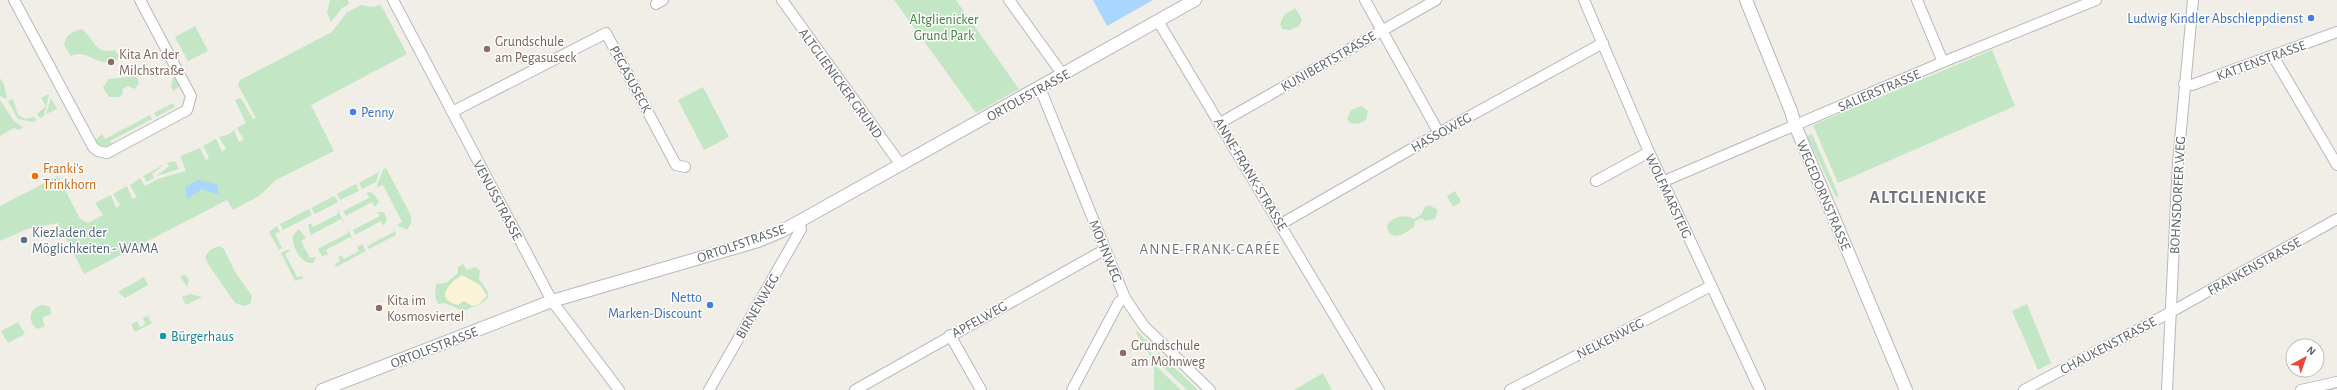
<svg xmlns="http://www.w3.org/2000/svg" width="2337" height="390" viewBox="0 0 2337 390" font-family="'Alegreya Sans',sans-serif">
	<rect width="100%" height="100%" fill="#f0eee6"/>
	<g fill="#c3e7c4">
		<path d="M330,0h18l1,4 -7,4 -11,14 -4,-10z"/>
		<path d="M894,0h62l63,89 -43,24z"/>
		<path d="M361,5l10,2 10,-2 26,49 -96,51 23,46 -58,29 -17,16 -26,14 -6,-10 -143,74 -26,-51 -31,6 -27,12v-35l58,-30 22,43 8,4 15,-8 -8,-12 16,-8 5,13 4,-3 -7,-11 14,-8 5,13 5,-2 -7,-12 10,-7 5,8 13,-7 28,-8 -6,-15 20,-8 6,12 3,-2 -6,-12 13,-7 6,13 4,-3 -7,-12 11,-3 4,-4 5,12 5,-2 -7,-12 9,-5 -11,-23 6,-2 12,21 3,-1 -18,-33 2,-5 92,-48 15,-20z"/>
		<path d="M1295,8l7,11 -3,7 -9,4 -8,-1 -2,-5 4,-9z"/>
		<path d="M195,26l13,25 -20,10 -13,-24z"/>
		<path d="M82,29c13,10 12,26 32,21l5,5 -3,6c-20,7 -28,-13 -45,-5l-7,-11c2,-11 8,-13 18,-16z"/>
		<path d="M1992,50l23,56 -177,77 -25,-58z"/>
		<path d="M136,76l3,6 -4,7 -7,-3 -6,3 1,4 -3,4h-11l-6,-10 6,-8z"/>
		<path d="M0,78l4,7 3,14 -7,-3z"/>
		<path d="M173,78h2l5,8 -7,5 -2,-5z"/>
		<path d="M703,87l26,50 -25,13 -26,-50z"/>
		<path d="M49,94l-5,22 -4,2 -3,-4 9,-8 -5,-8z"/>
		<path d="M51,98l6,11 -11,5z"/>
		<path d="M13,99l5,16 7,4 9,-2 3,3 -5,2 -14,-3 -10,-18z"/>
		<path d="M0,100l14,21 9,6 -4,3 -5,-2 -14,8z"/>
		<path d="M173,103l2,4 -19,10 -2,-4z"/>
		<path d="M1362,106l6,5 -2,9 -8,4 -8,-1 -3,-4 4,-9z"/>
		<path d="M150,115l2,4 -42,22 3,5 -11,3 -8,-8 8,-7 3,5z"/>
		<path d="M1812,134l27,62 -3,1 -29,-61z"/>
		<path d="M175,161l4,8 -22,7 12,-10 -2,-3z"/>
		<path d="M165,164l-13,10 2,4 -7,4 -4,-6z"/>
		<path d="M386,168l25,48v7l-4,7 -10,-5 5,-3 -19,-37 -5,2 -1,-2 6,-15z"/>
		<path d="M379,172l-3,10 -14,7 -3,-6z"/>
		<path d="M356,184l3,7 -19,9 -3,-6z"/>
		<path d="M1455,191l6,11 -8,5 -6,-11z"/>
		<path d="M369,192l5,2 5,8 -4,5 -3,-5 -26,14 -3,-5 26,-13 -2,-5z"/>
		<path d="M334,196l4,6 -23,12 -4,-6z"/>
		<path d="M1429,205l9,5 -3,9 -10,2 -3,-3 -7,3 -1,6c-8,5 -16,13 -25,6l-2,-7c4,-9 18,-13 27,-7l7,-4 4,-8z"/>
		<path d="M309,209l3,6 -29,15 -3,-6z"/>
		<path d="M337,209l8,14 -4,-4 -30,16 -3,-10 3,-2 2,4 25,-13z"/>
		<path d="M377,212h7l3,7 -3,7 -3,-5 -26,14 -2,-5 27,-14z"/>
		<path d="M277,226l3,6 -5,2 7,14 -3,2 -10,-18z"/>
		<path d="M394,227l2,8 -27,14 -2,-3 27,-14z"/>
		<path d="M347,228l7,13 -4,-4 -24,13 2,5 -6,1 -4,-7 30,-16z"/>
		<path d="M299,229l7,9 -5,3 9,17 6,-1 -3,6c-12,2 -22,-18 -20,-28z"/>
		<path d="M362,244l4,7 -30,16 -1,-3 5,-3 -2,-4 3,-2 3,4 15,-8 -2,-4z"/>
		<path d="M219,246l5,3 11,23 17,24 -2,8 -6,2 -9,-3 -27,-39 -3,-7 5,-7z"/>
		<path d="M289,249l1,2 -5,3 12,23 5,-1 1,2 -8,3 -14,-28z"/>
		<path d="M463,264l4,6 8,-3 5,4 -1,8 9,13v6l-6,5 -19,8 -18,-8 -7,1 -3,-8 1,-12 10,-1 12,-10v-6z"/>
		<path d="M185,275l4,5 -2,7 -7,-11z"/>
		<path d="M144,277l4,8 -23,13 -7,-6z"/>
		<path d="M190,294l12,3 -16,8 -4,-8z"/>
		<path d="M2027,304l24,59 -13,7 -26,-59z"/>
		<path d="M43,305l7,2 1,7 -8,3v5l2,4 -8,3c-10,-8 -8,-22 6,-24z"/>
		<path d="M148,316l4,7 -17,9 -4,-8 6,-3 3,6 5,-3 -2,-6z"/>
		<path d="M18,322l7,12 -17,9 -7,-12z"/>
		<path d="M1137,331l15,15 -1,11 -15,-24z"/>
		<path d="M1158,352l40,38h-11l-30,-29z"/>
		<path d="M1154,364l27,26h-27z"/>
		<path d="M1323,373l9,17h-38z"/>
	</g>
	<g fill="#faf3d7">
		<path d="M462,275l18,10 7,11 -8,8 -7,2 -8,-5 -6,4c-25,-6 -8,-23 4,-30z"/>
		<path d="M384,302l5,1 1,3 -8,5 -4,-1v-4z"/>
	</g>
	<g fill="#a8d6fe">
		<path d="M1093,0h60l-46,26z"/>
		<path d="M198,180l19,4 2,11 -17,-6 -15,10 -2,-12z"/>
	</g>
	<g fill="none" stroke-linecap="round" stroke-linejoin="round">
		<defs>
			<g id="minor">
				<path d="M14,0l79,147 5,4 9,2 80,-43 4,-14 -51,-96"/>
				<path d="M393,0l159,301 67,89"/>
				<path d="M782,0l119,165"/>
				<path d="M1009,0l54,75"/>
				<path d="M1365,0l74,133"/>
				<path d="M1584,0l65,152 111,238"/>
				<path d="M1917,0l26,62"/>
				<path d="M656,4l7,-4"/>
				<path d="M1158,21l221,369"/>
				<path d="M2273,56l64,109"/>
				<path d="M2184,84l8,1 145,-53"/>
				<path d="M1040,88l85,210 19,28 66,64"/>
				<path d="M452,112l154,-79 70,132 9,2"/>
				<path d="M1220,123l216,-123"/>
				<path d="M1596,181l53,-29"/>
				<path d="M1662,182l281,-120 153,-62"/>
				<path d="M1281,224l158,-91 164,-90"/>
				<path d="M950,335l31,55"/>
				<path d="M709,390l92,-161 -2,-7"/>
				<path d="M855,390l249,-140"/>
				<path d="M1072,390l47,-88 6,-4"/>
				<path d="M1510,390l201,-104"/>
				<path d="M2024,390l147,-78 166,-93"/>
				<path d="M2167,390l11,-228 15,-162"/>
				<path d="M2301,390l36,-8"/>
			</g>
			<g id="tertiary">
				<path d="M1746,0l45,111 4,14 111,265"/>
				<path d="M322,390l230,-89 206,-60 24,-10 413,-231"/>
			</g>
		</defs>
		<use href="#minor" stroke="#b6b8bd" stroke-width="12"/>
		<use href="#tertiary" stroke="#b6b8bd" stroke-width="14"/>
		<use href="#minor" stroke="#fff" stroke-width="10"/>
		<use href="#tertiary" stroke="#fff" stroke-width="12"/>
	</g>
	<g fill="#3f7fe0" stroke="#fff" stroke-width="1.5">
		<circle cx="2311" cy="18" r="4"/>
		<circle cx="353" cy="112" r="4"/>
		<circle cx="710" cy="305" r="4"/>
	</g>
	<g fill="#8d6e63" stroke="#fff" stroke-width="1.5">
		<circle cx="487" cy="49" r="4"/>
		<circle cx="111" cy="62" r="4"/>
		<circle cx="379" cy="308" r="4"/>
		<circle cx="1123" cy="353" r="4"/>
	</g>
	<circle fill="#e8710a" stroke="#fff" stroke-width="1.5" cx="35" cy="176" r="4"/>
	<circle fill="#5c6f8a" stroke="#fff" stroke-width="1.5" cx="24" cy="240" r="4"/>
	<circle fill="#0f9aa8" stroke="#fff" stroke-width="1.5" cx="163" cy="336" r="4"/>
	<g text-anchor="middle" stroke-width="3" stroke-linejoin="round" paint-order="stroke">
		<g font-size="14" fill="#366cbe" stroke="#fff" text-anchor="end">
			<text x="2303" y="23">Ludwig Kindler Abschleppdienst</text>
			<text x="361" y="117" text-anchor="start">Penny</text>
			<text x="702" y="302">Netto<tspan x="702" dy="16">Marken-Discount</tspan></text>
		</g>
		<g font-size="14" fill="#36853c" stroke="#fff">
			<text x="944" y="24">Altglienicker<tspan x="944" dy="16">Grund Park</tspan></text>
		</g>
		<g font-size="14" fill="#785e54" stroke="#fff" text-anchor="start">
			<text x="495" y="46">Grundschule<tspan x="495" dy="16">am Pegasuseck</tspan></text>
			<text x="119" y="59">Kita An der<tspan x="119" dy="16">Milchstraße</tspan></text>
			<text x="387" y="305">Kita im<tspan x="387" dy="16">Kosmosviertel</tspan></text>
			<text x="1131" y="350">Grundschule<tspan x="1131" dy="16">am Mohnweg</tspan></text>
		</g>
		<g font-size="14" fill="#5e6166" stroke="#fff">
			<text transform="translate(2261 60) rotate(-20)" y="5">KATTENSTRASSE</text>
			<text transform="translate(1328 61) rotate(-30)" y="5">KUNIBERTSTRASSE</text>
			<text transform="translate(631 79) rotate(62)" y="5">PEGASUSECK</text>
			<text transform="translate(841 83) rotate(54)" y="5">ALTGLIENICKER GRUND</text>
			<text transform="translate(1879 90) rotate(-23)" y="5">SALIERSTRASSE</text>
			<text transform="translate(1028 95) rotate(-29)" y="5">ORTOLFSTRASSE</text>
			<text transform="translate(1441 132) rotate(-29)" y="5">HASSOWEG</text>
			<text transform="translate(1251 174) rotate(59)" y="5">ANNE-FRANK-STRASSE</text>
			<text transform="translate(1824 195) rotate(67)" y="5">WEGEDORNSTRASSE</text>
			<text transform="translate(2177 195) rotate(-87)" y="5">BOHNSDORFER WEG</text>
			<text transform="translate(1669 196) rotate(65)" y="5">WOLFMARSTEIG</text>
			<text transform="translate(498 200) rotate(62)" y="5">VENUSSTRASSE</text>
			<text transform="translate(741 243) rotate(-19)" y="5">ORTOLFSTRASSE</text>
			<text transform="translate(1106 251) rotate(68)" y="5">MOHNWEG</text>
			<text transform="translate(2254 266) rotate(-29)" y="5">FRANKENSTRASSE</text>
			<text transform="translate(757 306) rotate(-60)" y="5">BIRNENWEG</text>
			<text transform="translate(979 319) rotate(-29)" y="5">APFELWEG</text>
			<text transform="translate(1610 338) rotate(-27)" y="5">NELKENWEG</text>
			<text transform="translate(2108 345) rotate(-28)" y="5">CHAUKENSTRASSE</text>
			<text transform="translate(434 347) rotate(-21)" y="5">ORTOLFSTRASSE</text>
		</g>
		<g font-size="14" fill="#c56008" stroke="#fff" text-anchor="start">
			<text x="43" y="173">Franki's<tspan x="43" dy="16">Trinkhorn</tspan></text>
		</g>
		<g font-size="14" fill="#4e5e75" stroke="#fff" text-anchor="start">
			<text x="32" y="237">Kiezladen der<tspan x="32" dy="16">Möglichkeiten - WAMA</tspan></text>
		</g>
		<g font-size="14" fill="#0d838f" stroke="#fff" text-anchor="start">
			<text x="171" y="341">Bürgerhaus</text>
		</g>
		<g font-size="15" letter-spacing="1" fill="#6f7378" stroke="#fff">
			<text x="1210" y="254">ANNE-FRANK-CARÉE</text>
		</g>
		<g font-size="18" font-weight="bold" letter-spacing="1" fill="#6f7378" stroke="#fff">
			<text x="1928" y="203">ALTGLIENICKE</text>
		</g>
	</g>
	<g transform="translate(2305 358) rotate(40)"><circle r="19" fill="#ffffff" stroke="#bfc0c2"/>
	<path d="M0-3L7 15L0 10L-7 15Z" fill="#e84834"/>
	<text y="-6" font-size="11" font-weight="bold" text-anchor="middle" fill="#5e6166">N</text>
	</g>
</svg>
